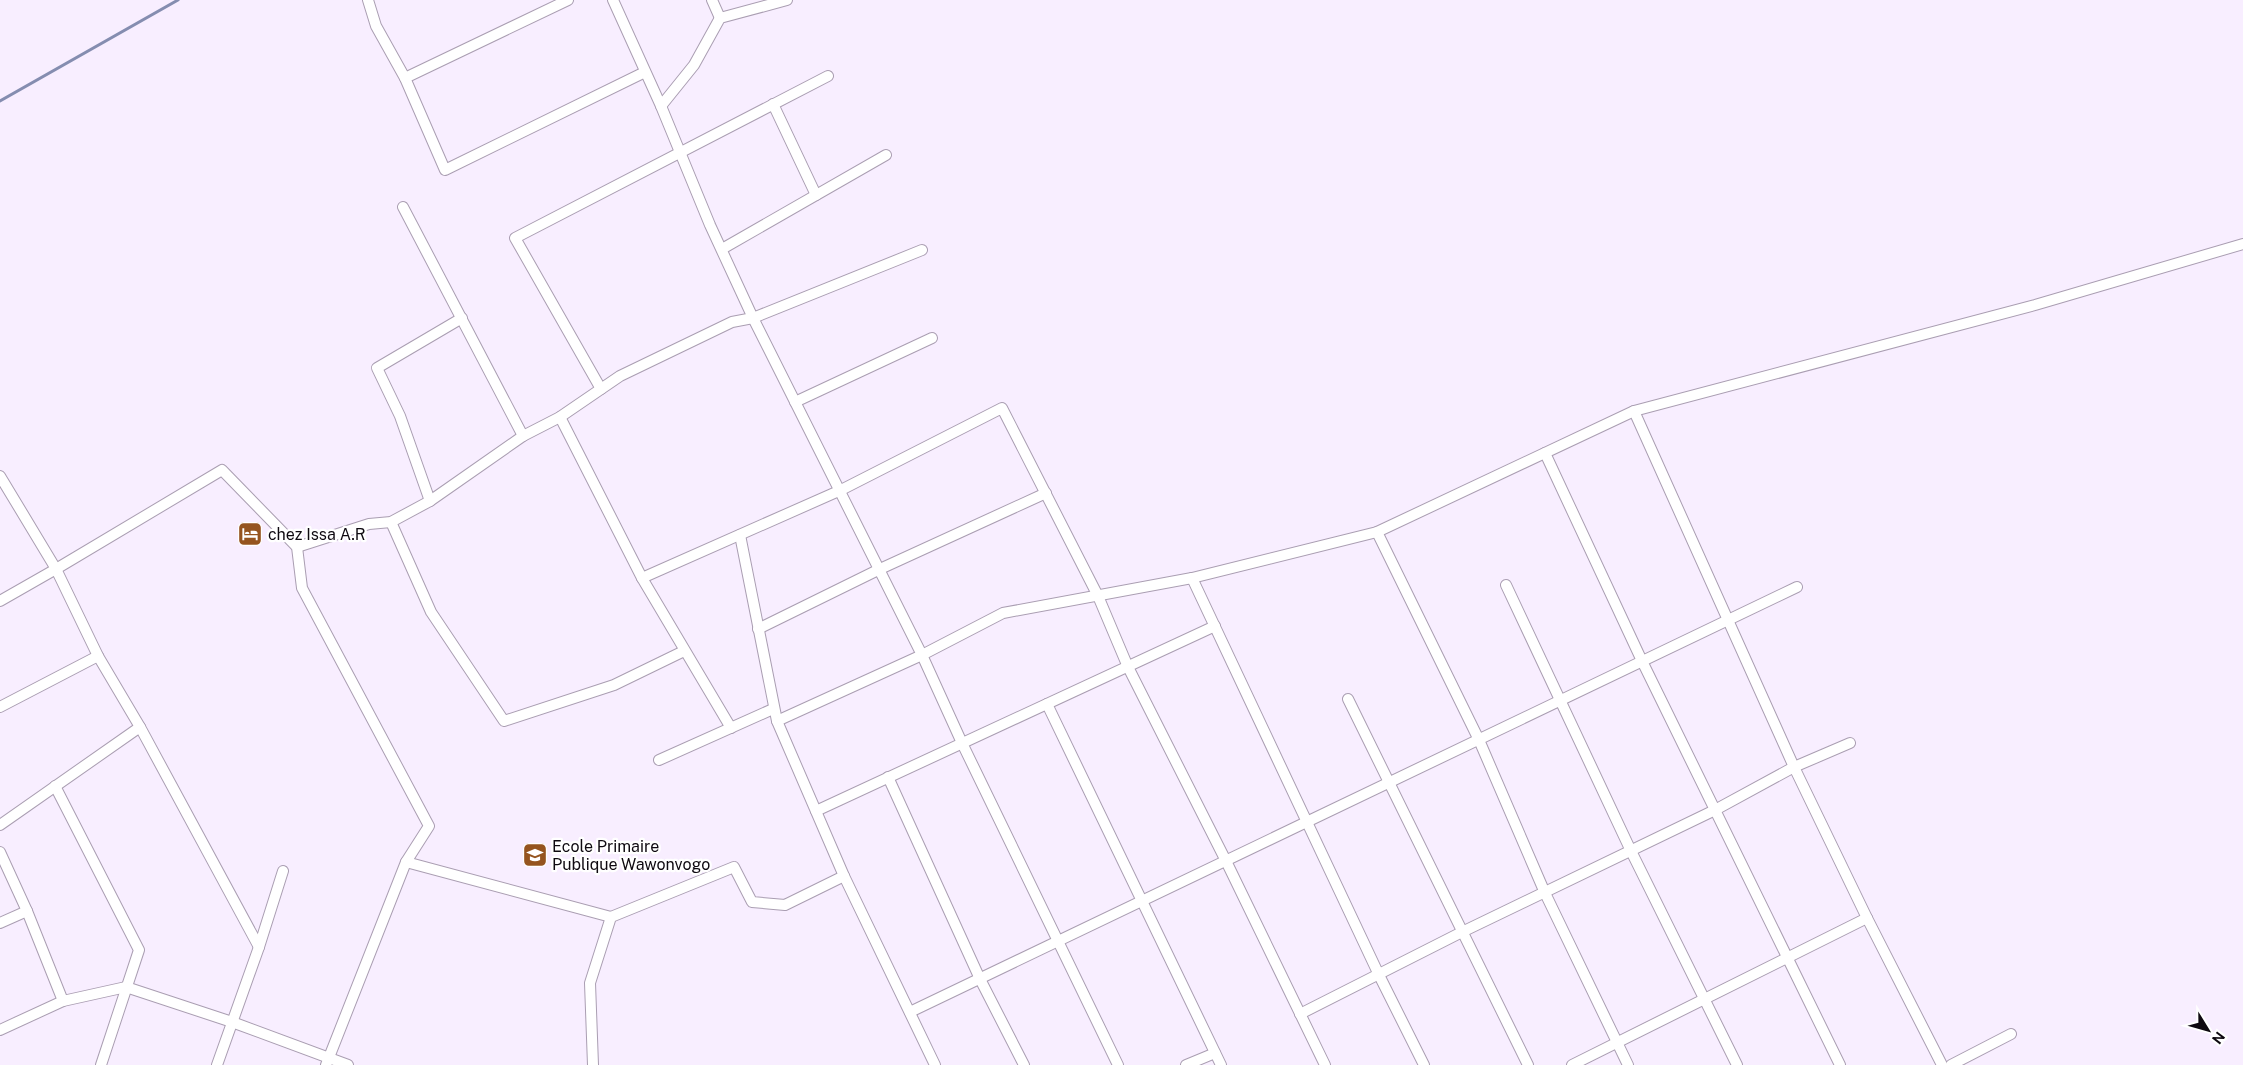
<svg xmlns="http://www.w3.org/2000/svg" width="2243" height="1065" viewBox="0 0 2243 1065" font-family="'Public Sans',sans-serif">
	<rect width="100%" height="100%" fill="#f8eeff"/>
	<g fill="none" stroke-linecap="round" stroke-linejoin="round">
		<path stroke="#858db0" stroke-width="3" d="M0,101l178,-101"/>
		<defs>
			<g id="street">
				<path d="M368,0l8,26 29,52 40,92 200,-98"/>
				<path d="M613,0l48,106 49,119 43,93 169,337 40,88 156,322"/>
				<path d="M712,0l8,18"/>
				<path d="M405,78l163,-78"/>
				<path d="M773,104l43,91"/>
				<path d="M661,106l33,-41 26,-47 67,-18"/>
				<path d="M403,207l120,229"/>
				<path d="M722,249l164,-94"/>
				<path d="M601,389l-86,-151 313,-162"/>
				<path d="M795,402l137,-64"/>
				<path d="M1634,411l160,356 73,151 75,147"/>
				<path d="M560,417l82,161 89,150"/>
				<path d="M1545,453l97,208 198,404"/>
				<path d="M0,476l56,93 166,-99 75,77 5,41 127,238 -23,36 -80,203"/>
				<path d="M430,501l-30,-85 -23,-48 85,-50"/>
				<path d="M391,522l40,90 73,109 110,-36 70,-34"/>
				<path d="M1377,532l102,208 66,153 83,172"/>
				<path d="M740,535l37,186 67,155 91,189"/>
				<path d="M297,547l72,-23 22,-2 39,-21 93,-65 37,-19 60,-41 112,-54 21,-4 169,-68"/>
				<path d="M642,578l199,-88 161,-82 96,188 30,71 98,194 99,204"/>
				<path d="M1192,578l187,397 45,90"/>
				<path d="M1506,585l125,266 106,214"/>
				<path d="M0,601l56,-32 42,87 42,71 119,220"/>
				<path d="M758,629l122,-60 166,-76"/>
				<path d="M1348,699l180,366"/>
				<path d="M1047,704l174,361"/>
				<path d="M0,707l98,-51"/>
				<path d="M777,721l145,-66 81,-42 189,-35 185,-46 257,-121 401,-106 208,-61"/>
				<path d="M659,760l114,-51"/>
				<path d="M888,777l92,202 44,86"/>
				<path d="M55,786l84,164 -38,115"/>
				<path d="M816,811l399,-185"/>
				<path d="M0,825l140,-98"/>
				<path d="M0,852l27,59 36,90"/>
				<path d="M406,862l205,55"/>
				<path d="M0,923l27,-12"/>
				<path d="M910,1012l887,-425"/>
				<path d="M1300,1014l162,-82 253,-122 79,-43 56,-24"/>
				<path d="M0,1030l63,-29 63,-14 106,35 116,43"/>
				<path d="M217,1065l42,-118 24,-76"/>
				<path d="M593,1065l-3,-82 21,-66 123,-50 18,35 33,3 59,-29"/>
				<path d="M1186,1065l29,-12"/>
				<path d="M1572,1065l295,-147"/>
				<path d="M1951,1065l60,-31"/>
			</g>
		</defs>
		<use href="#street" stroke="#aa9eb2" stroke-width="12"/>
		<use href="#street" stroke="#fff" stroke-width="10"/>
	</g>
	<defs>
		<symbol id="hotel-square" viewBox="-11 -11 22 22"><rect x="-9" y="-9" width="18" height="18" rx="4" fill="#95541f" stroke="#fff"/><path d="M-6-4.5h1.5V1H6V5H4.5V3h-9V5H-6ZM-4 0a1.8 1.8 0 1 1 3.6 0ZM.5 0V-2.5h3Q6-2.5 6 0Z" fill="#fff"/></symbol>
		<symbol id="school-square" viewBox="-11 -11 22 22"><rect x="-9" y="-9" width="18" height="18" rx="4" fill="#95541f" stroke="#fff"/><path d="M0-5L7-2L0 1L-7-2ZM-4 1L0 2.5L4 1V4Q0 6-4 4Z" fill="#fff"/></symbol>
	</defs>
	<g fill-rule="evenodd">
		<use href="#hotel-square" x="236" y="520" width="28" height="28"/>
		<use href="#school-square" x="521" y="841" width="28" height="28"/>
	</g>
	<g text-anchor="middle" stroke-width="4.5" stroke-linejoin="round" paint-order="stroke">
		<g font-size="16" fill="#0e0910" stroke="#fff" text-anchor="start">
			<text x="268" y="540">chez Issa A.R</text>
			<text x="552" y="852">Ecole Primaire<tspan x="552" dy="18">Publique Wawonvogo</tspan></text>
		</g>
	</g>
	<g transform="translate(2208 1030) rotate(127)" stroke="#ffffff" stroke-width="4" paint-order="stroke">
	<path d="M0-4L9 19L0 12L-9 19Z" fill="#0e0910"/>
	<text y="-8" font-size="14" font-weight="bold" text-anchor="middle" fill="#0e0910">N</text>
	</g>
</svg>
